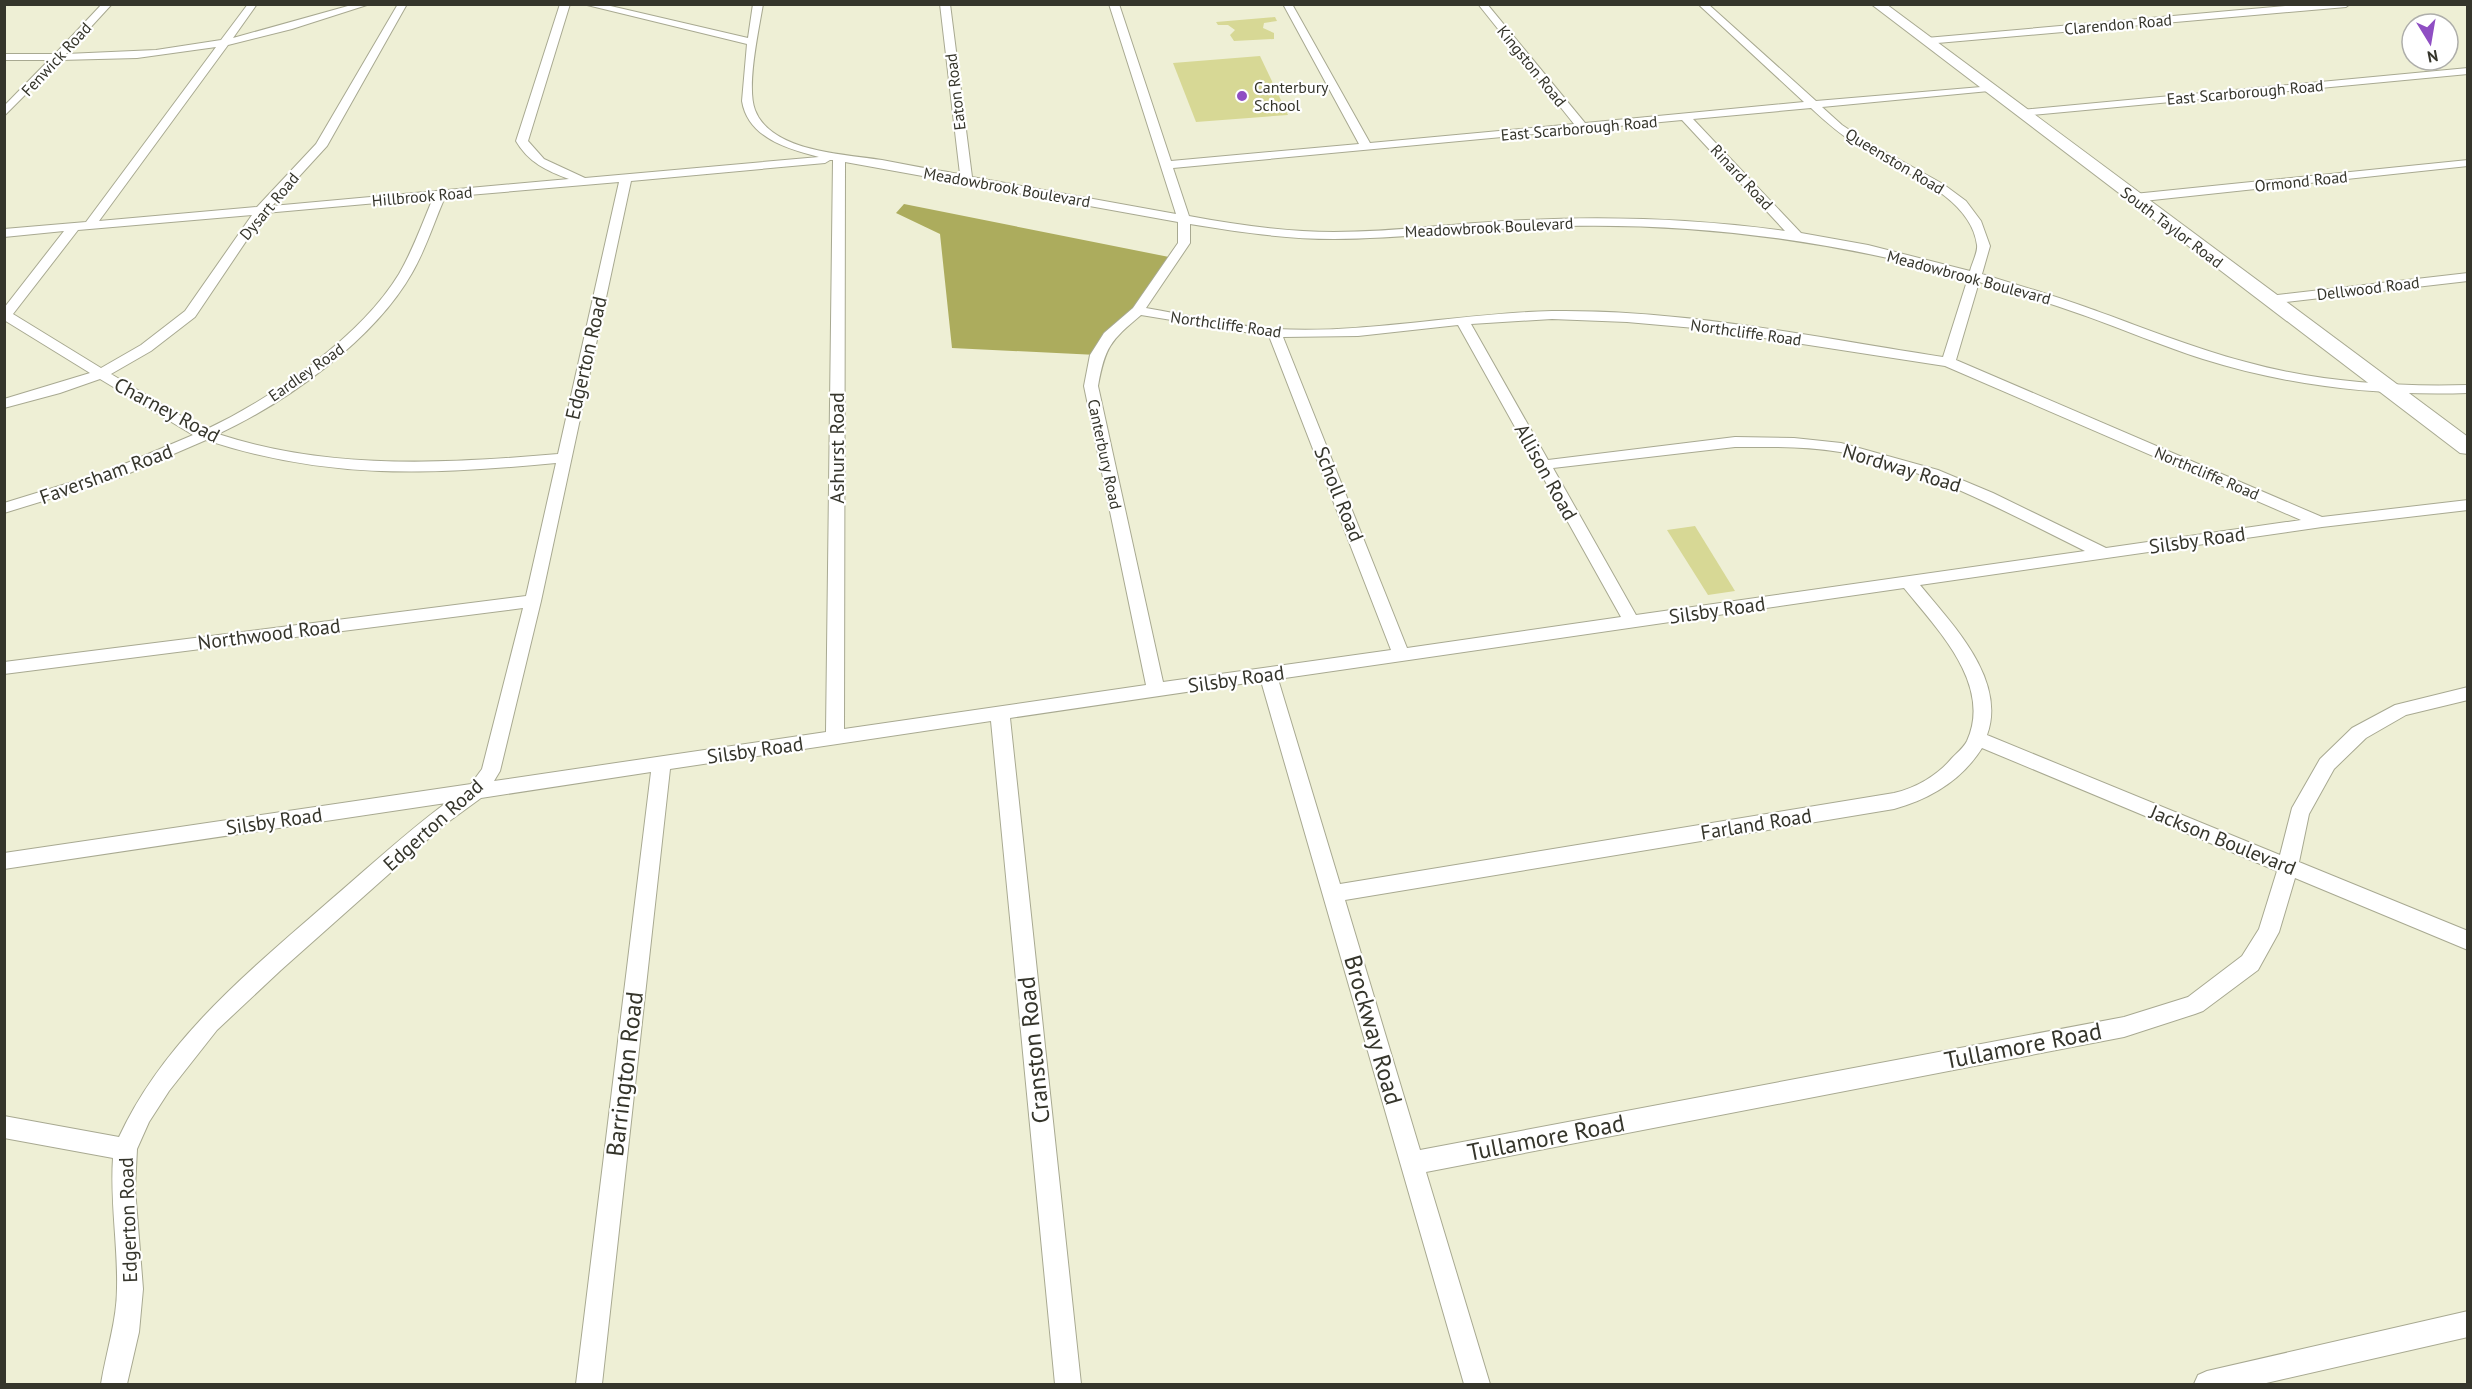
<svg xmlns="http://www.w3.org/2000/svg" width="2472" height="1389" viewBox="0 0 2472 1389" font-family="'PT Sans',sans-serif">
	<rect width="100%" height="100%" fill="#eeefd5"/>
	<g fill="#d7d895">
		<path d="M1275,17l2,4 -13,2 -1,5 11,5v6l-40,2 -4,-6 5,-5 -7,-5h-10l-2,-3z"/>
		<path d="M1260,56l28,59 -92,7 -23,-59z"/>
		<path d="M1695,526l40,65 -27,4 -41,-65z"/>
	</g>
	<path fill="#acac5d" d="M904,204l270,54 -77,97 -145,-7 -12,-114 -44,-21z"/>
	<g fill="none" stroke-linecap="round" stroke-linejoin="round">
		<defs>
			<g id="minor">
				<path d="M102,4h10l-46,50 90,-4 65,-10 27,-36h9l-24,34 122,-34h15l-78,25 -64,16 -129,176 158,-14 59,-63 82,-140h9l-80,142 -55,60 297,-27c-22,-8 -41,-17 -53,-38l44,-137h10l-42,137 16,18 41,19 234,-21c-31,-8 -71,-19 -77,-56l5,-57 -164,-40h19l146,34 5,-34h10c-4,25 -17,83 -8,106 16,42 90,44 127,50 26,5 52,10 78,14l-20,-170h10l22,173 204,37 -67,-210h10l52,157 188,-17 -76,-140h9l78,139 204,-19 -96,-120h9l98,119 219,-21 -106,-98h10l108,97 177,-15v4l-4,1 -167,16 20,18 24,16 77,43 23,17 15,20 9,25 -8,28c36,11 73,22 109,35 51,18 101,39 155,53 72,20 147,25 222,23v8c-91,3 -179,-7 -265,-34 -41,-13 -80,-30 -120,-44 -34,-12 -69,-23 -104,-33l-23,78 366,157 146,-17v10l-146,17 -402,58c33,40 87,95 67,150l293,120 12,-47 28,-49 32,-31 43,-23 73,-18v13l-62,15 -40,23 -32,31 -25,45 -10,48 169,69v19l-173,-72 -16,54 -21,38 -55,41 -8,3 -71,23 -698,135 64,212h-26l-203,-703 -251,37 71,666h-26l-64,-663 -321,48 -68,615h-26l75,-612 -170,26 -37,27 -163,145 -64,60 -48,61 -20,31 -12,27 -2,39 8,101 -4,43 -12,52h-26c5,-32 16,-63 16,-96 1,-43 -7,-86 -4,-130l-109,-20v-22l115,21c45,-97 129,-165 208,-234 39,-33 77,-69 119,-100l-442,66v-16l467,-69 11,-15 41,-161 -519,66v-12l522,-66 30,-133c-125,12 -229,17 -350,-23l-88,38 -114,35v-10l104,-32 85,-36 -93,-56 -40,14 -56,15v-9l86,-26 -86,-53v-12l60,-77 -60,6v-8l82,-7 130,-175 -79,11 -77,2 -56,56v-10l45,-46h-45v-6h51zM1811,108c15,14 29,26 46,37 38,24 114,49 120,100 1,7 -5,18 -7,26l-102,-26 -67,-12 -108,-114zM1682,120l103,111c-86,-12 -173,-15 -259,-11 -64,2 -128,12 -192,12 -48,0 -97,-7 -145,-16l-16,-48zM830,160h3l-7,572 -332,49 6,-10 41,-170 90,-420 194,-18zM845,162l333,60v21l-45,65 -29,25 -14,22 -6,31 62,299 -302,44zM619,182l-61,272c-115,10 -229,16 -340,-20 69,-32 156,-94 194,-161 14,-24 22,-51 33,-76zM433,198c-11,26 -20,52 -34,76 -38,63 -128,125 -194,156l-5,-3 -89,-53 40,-23 44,-34 70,-104zM252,215l-67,96 -44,34 -40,23 -88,-54 65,-84zM1190,224c48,8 96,15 144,15 77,0 154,-12 231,-13 137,-3 270,15 403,52l-25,79c-129,-20 -261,-48 -391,-46 -92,2 -184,23 -276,18 -40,-2 -89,-14 -130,-21l44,-65zM1141,315l128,21 122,314 -228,32 -65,-296c7,-39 12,-45 43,-71zM1552,319l75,3 79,7 239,37 356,154 -195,28 -113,-55 -55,-23 -97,-27 -47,-5 -59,-1 -187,23 -77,-136zM1458,325l163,292 -214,31 -124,-311 75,-1zM1735,447c35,0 70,-1 105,5 87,16 166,60 245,99l-449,64 -83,-147zM1904,588c32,40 89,96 63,153 -3,6 -10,12 -15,17 -14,17 -36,30 -58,35l-554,91 -62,-205zM1982,748l295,123 -18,58 -17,27 -54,41 -64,20 -704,133 -75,-250 549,-91c36,-10 68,-29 88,-61z"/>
				<path d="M2308,4h42l-4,3 -420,37 -5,-3 5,-3z"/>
				<path d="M2468,68v6l-446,42 -5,-3 5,-3z"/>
				<path d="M2468,160v6l-334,36 -6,-4 6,-4z"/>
				<path d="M2468,273v8l-199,23 -7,-4 7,-4z"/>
				<path d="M2468,1311v26l-206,47h-68l4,-9 9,-4z"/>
			</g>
			<path id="secondary" d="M1871,4h15l582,433v17l-8,-1z"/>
		</defs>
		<use href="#minor" stroke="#a8a991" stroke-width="2"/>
		<use href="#secondary" stroke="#a8a991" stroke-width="2"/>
		<use href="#minor" fill="#fff" fill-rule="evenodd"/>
		<use href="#secondary" fill="#fff" fill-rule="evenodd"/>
	</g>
	<circle fill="#8f4ec3" stroke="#fff" stroke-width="2" cx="1242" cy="96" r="6"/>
	<g text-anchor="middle" stroke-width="4.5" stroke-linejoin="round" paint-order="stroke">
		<g font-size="16" fill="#35352b" stroke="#fff">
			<text transform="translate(2118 24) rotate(-5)" y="6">Clarendon Road</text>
			<text transform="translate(56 59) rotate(-47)" y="6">Fenwick Road</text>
			<text transform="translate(1532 66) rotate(51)" y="6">Kingston Road</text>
			<text transform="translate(955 92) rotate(-97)" y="6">Eaton Road</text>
			<text transform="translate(2245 92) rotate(-5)" y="6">East Scarborough Road</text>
			<text transform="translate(1579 128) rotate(-5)" y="6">East Scarborough Road</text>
			<text transform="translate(1895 161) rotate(31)" y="6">Queenston Road</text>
			<text transform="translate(1742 177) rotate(47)" y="6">Rinard Road</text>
			<text transform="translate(2301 181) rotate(-6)" y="6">Ormond Road</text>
			<text transform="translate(1007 187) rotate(10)" y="6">Meadowbrook Boulevard</text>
			<text transform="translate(422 196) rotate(-5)" y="6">Hillbrook Road</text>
			<text transform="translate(269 206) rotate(-50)" y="6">Dysart Road</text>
			<text transform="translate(1489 227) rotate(-3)" y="6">Meadowbrook Boulevard</text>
			<text transform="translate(2172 227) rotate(37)" y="6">South Taylor Road</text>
			<text transform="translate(1969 277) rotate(15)" y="6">Meadowbrook Boulevard</text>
			<text transform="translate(2368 288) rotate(-7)" y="6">Dellwood Road</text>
			<text transform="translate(1226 324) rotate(8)" y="6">Northcliffe Road</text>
			<text transform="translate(1746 332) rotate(8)" y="6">Northcliffe Road</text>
			<text transform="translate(306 372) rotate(-35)" y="6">Eardley Road</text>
			<text transform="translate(1105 454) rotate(78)" y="6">Canterbury Road</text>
			<text transform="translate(2207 473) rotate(23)" y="6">Northcliffe Road</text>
		</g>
		<g font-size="16" fill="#35352b" stroke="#fff" text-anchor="start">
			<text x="1254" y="93">Canterbury<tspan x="1254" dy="18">School</tspan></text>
		</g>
		<g font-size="20" fill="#35352b" stroke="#fff">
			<text transform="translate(586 358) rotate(-77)" y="7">Edgerton Road</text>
			<text transform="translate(167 410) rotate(28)" y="7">Charney Road</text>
			<text transform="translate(837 448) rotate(-90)" y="7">Ashurst Road</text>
			<text transform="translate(1902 468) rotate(17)" y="7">Nordway Road</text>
			<text transform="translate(1546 472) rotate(61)" y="7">Allison Road</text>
			<text transform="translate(106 474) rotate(-20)" y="7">Faversham Road</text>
			<text transform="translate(1339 494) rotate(68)" y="7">Scholl Road</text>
			<text transform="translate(2197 540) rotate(-8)" y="7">Silsby Road</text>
			<text transform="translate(1717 610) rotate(-8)" y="7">Silsby Road</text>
			<text transform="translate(269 634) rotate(-7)" y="7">Northwood Road</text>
			<text transform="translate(1236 679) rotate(-8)" y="7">Silsby Road</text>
			<text transform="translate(755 750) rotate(-8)" y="7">Silsby Road</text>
			<text transform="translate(274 821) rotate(-8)" y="7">Silsby Road</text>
			<text transform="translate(1756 824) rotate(-9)" y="7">Farland Road</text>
			<text transform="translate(433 825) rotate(-42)" y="7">Edgerton Road</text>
			<text transform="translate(2223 840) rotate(22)" y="7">Jackson Boulevard</text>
			<text transform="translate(128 1220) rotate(-92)" y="7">Edgerton Road</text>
		</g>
		<g font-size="24" fill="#35352b" stroke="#fff">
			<text transform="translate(1373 1030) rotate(74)" y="8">Brockway Road</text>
			<text transform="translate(2023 1046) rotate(-11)" y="8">Tullamore Road</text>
			<text transform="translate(1034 1050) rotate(-96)" y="8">Cranston Road</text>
			<text transform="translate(625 1074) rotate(-83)" y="8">Barrington Road</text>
			<text transform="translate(1546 1138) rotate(-11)" y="8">Tullamore Road</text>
		</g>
	</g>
	<rect width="2472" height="1389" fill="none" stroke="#35352b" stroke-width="12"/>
	<g transform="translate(2430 42) rotate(169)"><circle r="28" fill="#ffffff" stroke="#aeaeaa" stroke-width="1.5"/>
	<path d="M0-4.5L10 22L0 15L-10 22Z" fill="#8f4ec3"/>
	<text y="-9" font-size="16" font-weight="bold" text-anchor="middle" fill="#35352b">N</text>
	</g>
</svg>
